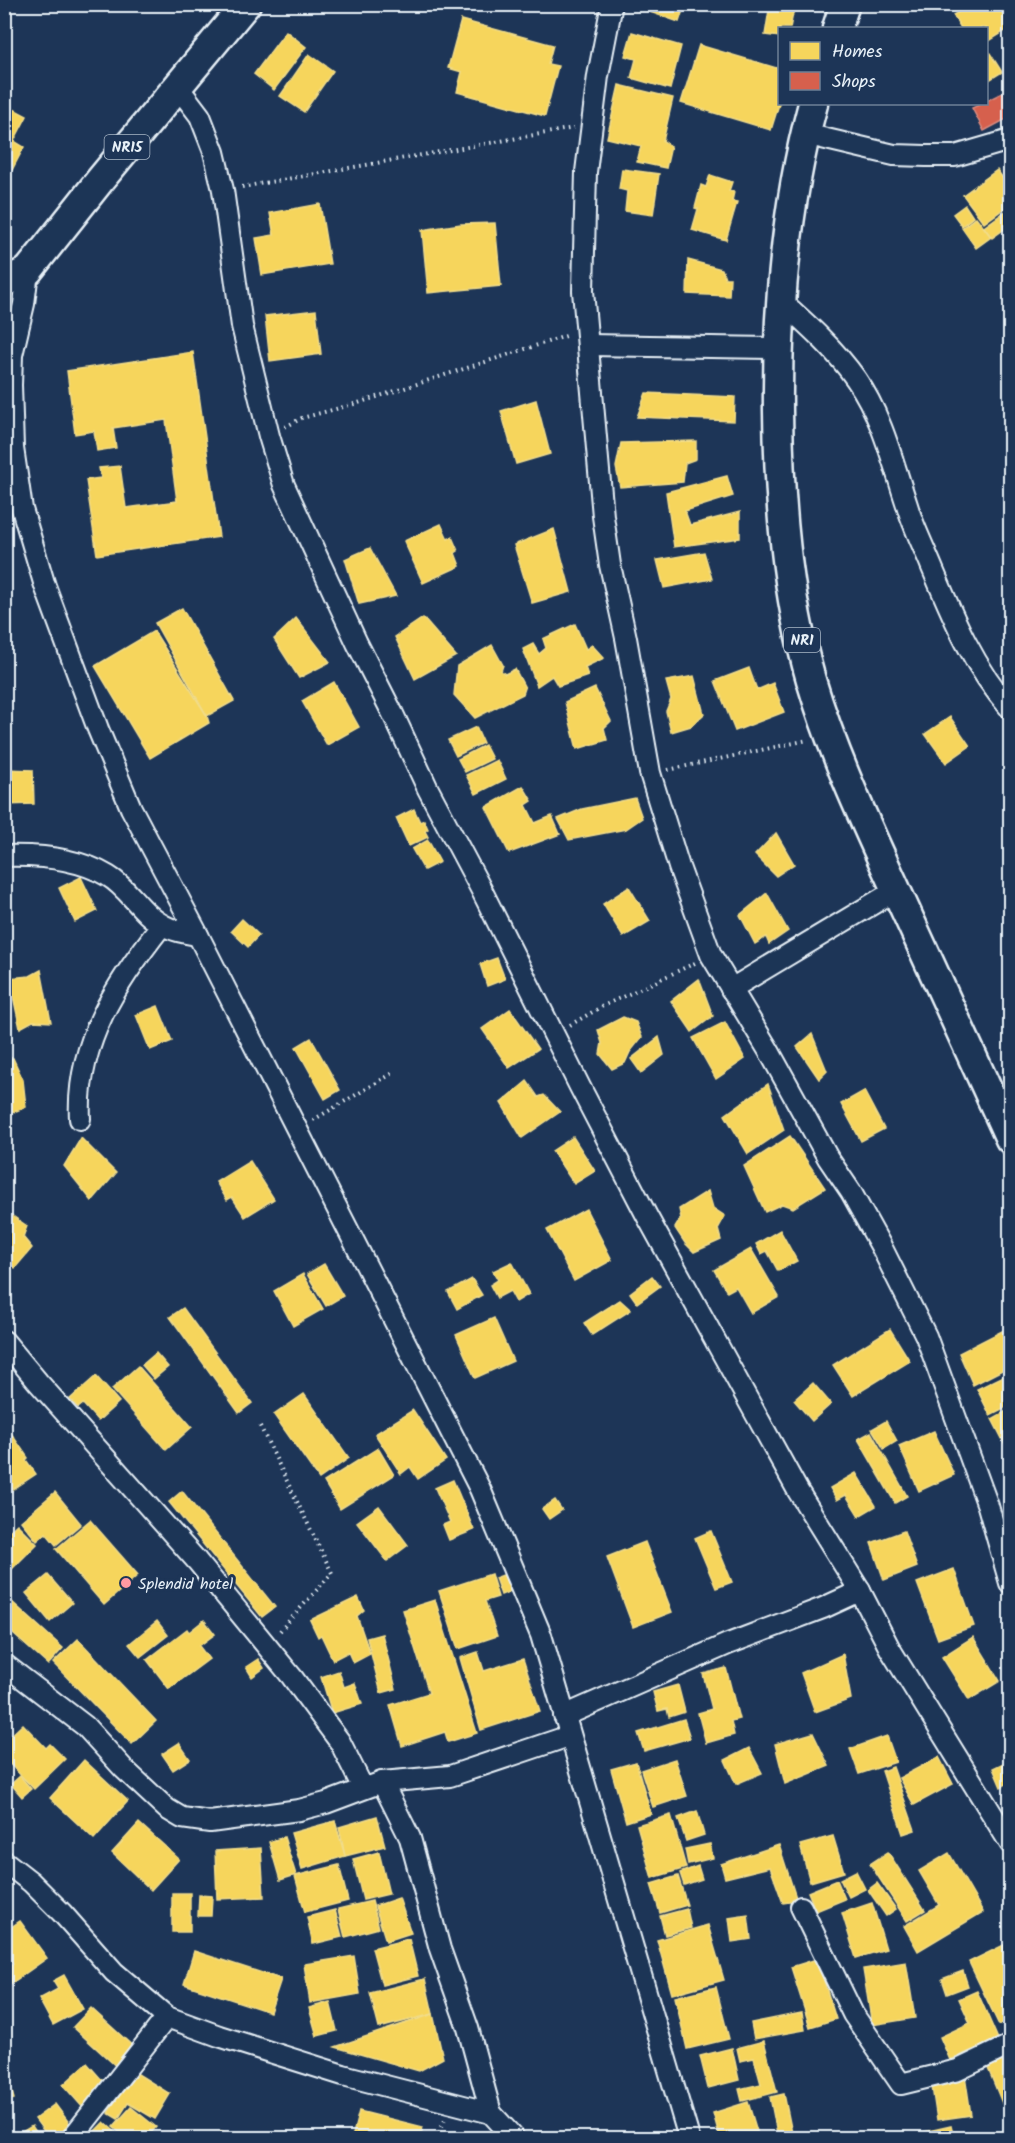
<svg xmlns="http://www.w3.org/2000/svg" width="1015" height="2143" viewBox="0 0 1015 2143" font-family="Kalam,sans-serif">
	<rect width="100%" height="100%" fill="#1d3557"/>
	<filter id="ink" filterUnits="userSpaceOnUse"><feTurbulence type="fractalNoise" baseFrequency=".0167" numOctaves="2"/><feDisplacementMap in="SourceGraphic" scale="12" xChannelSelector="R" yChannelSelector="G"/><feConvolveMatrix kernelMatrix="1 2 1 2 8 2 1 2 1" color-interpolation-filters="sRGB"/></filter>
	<g filter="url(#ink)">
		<g fill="#f6d55c" stroke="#f2dd8b" stroke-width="1.5">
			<path d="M652,4h33l-6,18 -29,-10z"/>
			<path d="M770,4h25l-5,24h-10v9l-15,-2z"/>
			<path d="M972,4h25l13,24 -24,15v-15h-25l-8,-13z"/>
			<path d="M461,20l92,25 -5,19 10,2 -13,50 -88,-24 5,-20 -14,-4z"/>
			<path d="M286,31l20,16 -32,43 -20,-16z"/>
			<path d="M632,32l49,14 -11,43 -39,-11 5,-19 -11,-3z"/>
			<path d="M699,45l81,24v32l-9,29 -90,-27z"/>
			<path d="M986,47l16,25 -16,10z"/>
			<path d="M309,54l24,17 -29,41 -24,-16z"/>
			<path d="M619,85l54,13 -10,43 8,5 -5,22 -29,-6 4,-16 -34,-8z"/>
			<path d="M4,104l23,12 -13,25 10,6 -12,23 -8,-4z"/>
			<path d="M622,169l37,5 -6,41 -28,-4 2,-20 -8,-2z"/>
			<path d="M997,170l13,18v16l-26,19 -21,-28z"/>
			<path d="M710,175l22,7 -3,9 5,1 -2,9 5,1 -11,38 -34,-10 6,-21 -3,-1 6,-23 5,2z"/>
			<path d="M320,204l10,60 -68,11 -6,-37 18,-3 -4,-22z"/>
			<path d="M965,205l8,12 -11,9 -9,-12z"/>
			<path d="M1010,208v17l-18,13 -8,-11z"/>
			<path d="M976,217l15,20 -15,11 -14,-20z"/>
			<path d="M495,223l6,63 -73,7 -6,-63 39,-6z"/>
			<path d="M688,260l34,9 3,9h5l-1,18 -42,-2z"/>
			<path d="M316,310l5,44 -51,7 -5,-45z"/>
			<path d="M193,352l26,185 -122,18 -11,-75 15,-2 -2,-10 21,-2 6,42 51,-7 -11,-81 -53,8 3,20 -19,3 -3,-20 -19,3 -8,-63z"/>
			<path d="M646,393l89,4 -1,24 -97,-4z"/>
			<path d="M536,400l14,54 -34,10 -15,-53z"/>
			<path d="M696,441v18l-11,4 -2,19 -63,5 -4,-20 5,-24z"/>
			<path d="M727,476l6,20 -48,15 5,14 50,-13v26l-66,9 -8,-55z"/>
			<path d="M441,524l7,15 4,-2 6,14 -3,2 5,13 -37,17 -19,-42z"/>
			<path d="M554,529l17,63 -39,11 -18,-58z"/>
			<path d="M370,548l26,48 -37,8 -14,-45z"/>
			<path d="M704,552l8,27 -48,9 -7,-28z"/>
			<path d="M182,608l52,93 -27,15 -52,-93z"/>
			<path d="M296,618l34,44 -31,16 -25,-39z"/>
			<path d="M423,618l33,38 -41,23 -20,-42z"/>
			<path d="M575,624l11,25 6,-4 12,13 -19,9 3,9 -30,10 -6,-10 -15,10 -14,-37 10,-5 6,10 7,-6 -3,-9z"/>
			<path d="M154,631l53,85 2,7 -59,35 -55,-92z"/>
			<path d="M492,645l11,20 -2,6 4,3 10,-5 10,19 -2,6 -48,24 -21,-23 3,-29z"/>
			<path d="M749,668l8,22 16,-7 11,29 -49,19 -20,-50z"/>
			<path d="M694,676l10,38 -13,12 -20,6 -5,-21 5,-12 -5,-18z"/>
			<path d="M334,682l25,45 -32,18 -25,-44z"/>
			<path d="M595,688l16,33 -7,7 3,12 -30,9 -12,-47z"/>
			<path d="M950,717l20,29 -24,17 -21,-29z"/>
			<path d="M476,727l7,16 -27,13 -8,-16z"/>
			<path d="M485,745l7,14 -27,13 -7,-13z"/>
			<path d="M497,760l9,19 -30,15 -10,-19z"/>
			<path d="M4,769l29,1 1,34 -30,1z"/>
			<path d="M523,786l9,15 -6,4 9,18 17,-7 8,18 -51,19 -23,-46z"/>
			<path d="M635,798l7,20 -16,11 -57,11 -11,-21 24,-10z"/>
			<path d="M414,809l6,13 4,-2 4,9 -3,2 3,6 -19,9 -13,-28z"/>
			<path d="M776,833l18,31 -18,12 -21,-21z"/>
			<path d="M428,840l12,22 -16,8 -12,-21z"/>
			<path d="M81,877l16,34 -22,11 -16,-34z"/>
			<path d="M629,887l21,34 -27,16 -20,-33z"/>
			<path d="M767,893l21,38 -19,13 -3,-7 -11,7 -15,-29z"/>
			<path d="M242,919l17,16 -11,12 -17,-16z"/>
			<path d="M497,958l8,21 -18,7 -7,-22z"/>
			<path d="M41,970l10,52 -18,-1 -13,7 -11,-50 21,-2z"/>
			<path d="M699,979l14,37 -21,16 -21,-31z"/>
			<path d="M158,1006l14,35 -22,9 -14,-35z"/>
			<path d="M510,1009l28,40 -29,19 -27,-39z"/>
			<path d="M623,1017l13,5 6,15 -12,15 -5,11 -13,6 -12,-15 2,-11 -4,-13z"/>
			<path d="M725,1022l20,37 -29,20 -23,-41z"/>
			<path d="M812,1034l15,37 -8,8 -22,-32z"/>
			<path d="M659,1037l5,18 -23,18 -10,-14z"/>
			<path d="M311,1038l29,52 -15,9 -29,-52z"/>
			<path d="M4,1058h9l10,22 3,27 -22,9z"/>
			<path d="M527,1081l11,16 6,-2 16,17 -38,26 -21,-35z"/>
			<path d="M768,1084l16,46 -36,24 -23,-39z"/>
			<path d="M864,1091l20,38 -23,12 -20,-37z"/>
			<path d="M790,1136l35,52 -32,20 -11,-4 -17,8 -21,-46z"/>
			<path d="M573,1137l22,34 -21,13 -22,-33z"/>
			<path d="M81,1138l35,35 -24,28 -28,-35z"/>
			<path d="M250,1161l24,38 -29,18 -13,-20 -5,3 -11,-18z"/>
			<path d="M708,1191l5,17 12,8 -7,13 3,11 -27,12 -9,-9 -10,-15 6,-10 -2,-9z"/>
			<path d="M586,1209l26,51 -38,21 -27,-51z"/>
			<path d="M4,1210l23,16 -4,11 9,11 -17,20 -11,-10z"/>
			<path d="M780,1230l17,31 -19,10 -11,-20 -6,3 -5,-10z"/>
			<path d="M751,1249l28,48 -28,16 -15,-26 -9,5 -13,-22z"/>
			<path d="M512,1262l17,32 -13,8 -6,-11 -13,7 -7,-13 8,-5 -5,-9z"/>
			<path d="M324,1264l19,32 -17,10 -19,-32z"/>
			<path d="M303,1274l20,35 -30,17 -19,-35z"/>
			<path d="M652,1276l8,10 -23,17 -7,-10z"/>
			<path d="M472,1279l10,16 -25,14 -9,-17z"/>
			<path d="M620,1300l11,10 -39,25 -8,-12z"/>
			<path d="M183,1308l69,95 -13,10 -69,-96z"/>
			<path d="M494,1318l19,43 -38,17 -19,-43z"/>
			<path d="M1010,1327v39l-37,19 -14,-32z"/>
			<path d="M890,1329l20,32 -57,35 -20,-31z"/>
			<path d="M156,1353l12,14 -14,12 -12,-14z"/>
			<path d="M138,1366l54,61 -26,23 -54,-61z"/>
			<path d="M1010,1373v32l-20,10 -13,-26z"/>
			<path d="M96,1376l23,26 -21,19 -15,-17 -5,4 -8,-9z"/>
			<path d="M813,1383l18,21 -19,17 -18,-21z"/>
			<path d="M304,1394l45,64 -30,21 -45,-64z"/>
			<path d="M1010,1409v45l-18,-35z"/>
			<path d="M413,1410l33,50 -28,19 -8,-12 -9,7 -26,-40z"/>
			<path d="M886,1421l11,20 -13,8 -12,-20z"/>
			<path d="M4,1423l24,35 -2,2 10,14 -27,18 -5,-6z"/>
			<path d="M934,1431l20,44 -35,16 -20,-45z"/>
			<path d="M871,1432l36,64 -12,7 -37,-64z"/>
			<path d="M378,1448l16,27 -54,34 -16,-27z"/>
			<path d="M856,1473l20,33 -17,10 -13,-21 -9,5 -7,-12z"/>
			<path d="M453,1480l21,50 -25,10 -6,-15 7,-3 -15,-34z"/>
			<path d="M182,1491l93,116 -13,10 -93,-115z"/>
			<path d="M55,1492l26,32 -25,21 -10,-12 -9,8 -16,-20z"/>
			<path d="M555,1500l7,10 -13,9 -7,-10z"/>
			<path d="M379,1506l29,39 -21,16 -30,-39z"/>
			<path d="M90,1520l48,55 -34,30 -48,-56z"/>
			<path d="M17,1524l20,20 -33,33v-41z"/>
			<path d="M711,1531l21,51 -16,6 -21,-50z"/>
			<path d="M904,1531l13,36 -33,13 -13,-37z"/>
			<path d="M645,1542l27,70 -39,15 -26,-70z"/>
			<path d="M954,1569l20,57 -36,13 -21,-56z"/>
			<path d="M491,1574l7,23 -13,4 12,35 -39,13 -19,-58z"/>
			<path d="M506,1574l7,16 -12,5 -6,-17z"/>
			<path d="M48,1575l24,28 -22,19 -24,-29z"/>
			<path d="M358,1597l6,13 -7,6 13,38 -17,9 -5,-11 -15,8 -12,-25 -3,2 -8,-17z"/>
			<path d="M435,1600l42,133 -29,9 -3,-10 -43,14 -12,-41 39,-12 -26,-83z"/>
			<path d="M11,1601l52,47 -15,17 -44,-39v-18z"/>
			<path d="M204,1620l11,14 -16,12 10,13 -40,30 -22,-29 40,-31 2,3z"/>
			<path d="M157,1621l11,14 -28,22 -11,-13z"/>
			<path d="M382,1634l14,55 -15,4 -14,-55z"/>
			<path d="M973,1637l27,44 -31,19 -27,-43z"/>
			<path d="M78,1639l78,82 -24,23 -79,-81z"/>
			<path d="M478,1652l6,19 39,-12 17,52 -59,19 -21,-72z"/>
			<path d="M843,1654l8,45 -36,13 -14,-39z"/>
			<path d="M258,1659l6,9 -12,9 -6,-10z"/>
			<path d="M726,1668l13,51 -8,2 3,14 -28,8 -8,-30 14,-4 -9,-35z"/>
			<path d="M339,1671l5,16 11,-4 7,21 -30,9 -11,-36z"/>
			<path d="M678,1685l7,27 -16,5 -2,-8 -9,2 -5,-19z"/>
			<path d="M684,1719l6,19 -46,13 -6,-18z"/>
			<path d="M23,1724l23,24 4,-4 15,15 -31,30 -30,-31v-16z"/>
			<path d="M813,1733l16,33 -44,18 -10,-40z"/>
			<path d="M887,1736l9,26 -37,12 -9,-25z"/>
			<path d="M179,1743l11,16 -17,11 -11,-16z"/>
			<path d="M749,1748l13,25 -26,11 -11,-24z"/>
			<path d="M939,1757l14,27 -39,21 -15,-27z"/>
			<path d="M675,1759l12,37 -34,11 -12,-37z"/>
			<path d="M84,1760l44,41 -34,38 -44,-41z"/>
			<path d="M1010,1760v22l-9,5 -8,-19z"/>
			<path d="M636,1762l15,52 -25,8 -15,-53z"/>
			<path d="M893,1767l22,63 -12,4 -21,-63z"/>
			<path d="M20,1776l11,13 -9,8 -11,-13z"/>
			<path d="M697,1811l7,24 -18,6 -8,-23z"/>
			<path d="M671,1815l15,53 -34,10 -15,-53z"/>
			<path d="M377,1816l8,30 -40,10 -6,-29z"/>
			<path d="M335,1821l10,35 -43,13 -11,-36z"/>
			<path d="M139,1823l40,36 -28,31 -39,-37z"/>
			<path d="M833,1836l11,36 -34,10 -10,-37z"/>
			<path d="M284,1837l12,38 -16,5 -11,-38z"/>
			<path d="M710,1844l3,14 -25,6 -3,-15z"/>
			<path d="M779,1845l18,56 -14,2 -13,-36 -45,11 -4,-14z"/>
			<path d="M261,1848l3,49 -47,2 -2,-48z"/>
			<path d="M379,1852l10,42 -26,6 -10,-41z"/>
			<path d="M888,1852l37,58 -18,11 -37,-57z"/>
			<path d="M949,1853l34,59 -65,39 -14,-25 35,-21 -20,-34z"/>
			<path d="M339,1865l9,36 -43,11 -10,-36z"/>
			<path d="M698,1866l4,13 -18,6 -4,-12z"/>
			<path d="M856,1871l9,18 -16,8 -9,-18z"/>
			<path d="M678,1876l9,29 -27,8 -9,-29z"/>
			<path d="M837,1880l8,19 -29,12 -8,-19z"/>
			<path d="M877,1883l19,26 -10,7 -18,-26z"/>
			<rect x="172" y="1893" width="18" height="39"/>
			<path d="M199,1895l13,1 -1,20h-13z"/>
			<path d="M399,1898l12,35 -25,8 -11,-35z"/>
			<path d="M372,1901l7,27 -34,9 -7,-28z"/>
			<path d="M872,1903l14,46 -30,9 -14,-45z"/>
			<path d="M687,1909l4,19 -26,7 -5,-19z"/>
			<path d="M335,1910l7,27 -29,7 -6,-27z"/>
			<path d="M748,1915l3,24 -19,3 -3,-24z"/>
			<path d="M20,1921l27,37 -38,27 -5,-6v-10l9,-6 -9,-11v-20z"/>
			<path d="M708,1925l16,55 -52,14 -15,-54z"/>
			<path d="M409,1939l9,37 -36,9 -10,-37z"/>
			<path d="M1010,1942v78l-11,5 -30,-63z"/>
			<path d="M194,1951l87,28 -11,33 -86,-28z"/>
			<path d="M354,1956l6,38 -50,9 -6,-39z"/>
			<path d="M817,1959l19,60 -26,8 -19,-60z"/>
			<path d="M906,1962l9,56 -43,7 -9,-56z"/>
			<path d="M963,1971l5,15 -21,8 -5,-15z"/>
			<path d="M64,1975l19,34 -30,16 -14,-26 19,-10 -5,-8z"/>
			<path d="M425,1979l8,35 -54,14 -9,-35z"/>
			<path d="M716,1987l13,52 -42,10 -12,-52z"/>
			<path d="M977,1991l21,48 -48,21 -10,-23 30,-14 -11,-24z"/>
			<path d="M330,2002l7,29 -20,5 -8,-28z"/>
			<path d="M91,2008l46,42 -18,19 -46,-42z"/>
			<path d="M802,2013l3,17 -51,9 -3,-16z"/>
			<path d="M433,2014l10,44 -24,13 -84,-24z"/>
			<path d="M764,2041l13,51 -35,9 -3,-12 22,-5 -7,-26 -14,3 -3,-13z"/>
			<path d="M732,2048l7,32 -31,8 -8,-32z"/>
			<path d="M1010,2051v54l-6,3 -19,-47z"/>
			<path d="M87,2063l22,25 -24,22 -22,-25z"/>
			<path d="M5,2067l9,32 -10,3v-34z"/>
			<path d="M133,2071l37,23 -15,25 -27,-16 -10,16 -10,-6z"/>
			<path d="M965,2075l6,40 -34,5 -6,-40z"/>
			<path d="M784,2094l9,44h-15l-8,-41z"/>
			<path d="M748,2102l11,36h-39l-7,-25z"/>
			<path d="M55,2104l18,24 -14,10h-10l-14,-19z"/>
			<path d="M131,2107l25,20 -9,11 -4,-4 -4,4h-13l-13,-11z"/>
			<path d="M359,2111l64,16 -3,11h-68z"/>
			<path d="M104,2122l18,16h-34z"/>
			<path d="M32,2126l8,12h-28z"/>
			<path d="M951,2126l3,12h-42l-1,-3z"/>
			<path d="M221,2131l21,6v1h-23z"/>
		</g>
		<path fill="#d6604d" stroke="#db8c80" stroke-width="1.5" d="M1010,89v28l-26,14 -12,-23 9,-4h5v-3z"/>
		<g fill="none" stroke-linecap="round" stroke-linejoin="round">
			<defs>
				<g id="minor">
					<path d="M612,4l-14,72 -12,96 -3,119 20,225 7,49 16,73 24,135 29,94 32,88 58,96 59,107 23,34 31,56 44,88 62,170 22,77"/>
					<path d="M178,87l22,29 14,36 9,38 19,136 27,110 15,49 73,158 36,71 35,75 53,100 99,198 68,131 150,273 62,100 30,58 120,194"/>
					<path d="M805,134l89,21 32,1h29l55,-16"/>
					<path d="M28,271l-4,33 -12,51 -1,30 2,63 9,61 23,77 53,143 33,79 67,127 282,554 61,146 148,503"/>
					<path d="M780,300c27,24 55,49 76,79 26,37 37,84 51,126 6,21 16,40 24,60 21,50 42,102 79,143"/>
					<path d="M589,345l188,3"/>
					<path d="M4,856c34,-1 74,2 104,20 21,12 33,38 55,49 10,6 23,8 35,10"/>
					<path d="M731,989l165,-99"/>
					<path d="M80,1119c-4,-76 37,-137 82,-194"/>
					<path d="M4,1341l34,41 159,179 95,116 48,65 23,46"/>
					<path d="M4,1664l81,62 39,43 43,40 15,9 28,4 89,-12 27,-7 56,-21 28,56 30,111 28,79 23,85"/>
					<path d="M564,1716l164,-72 95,-36 37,-17"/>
					<path d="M382,1782l68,-6 119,-40"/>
					<path d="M4,1861l27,21 31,31 52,59 53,45 52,19 124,39 148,38 23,25"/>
					<path d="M801,1907l52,107 48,70 57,-14 52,-25"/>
					<path d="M72,2138l95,-121"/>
				</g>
				<g id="highway">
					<path d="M837,28l8,-24"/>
					<path d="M813,104c-27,100 -36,203 -35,307 1,90 8,182 33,269 22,74 54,142 86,212 38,82 75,165 113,247"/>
					<path d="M4,282l24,-11 73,-92 145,-175"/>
				</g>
			</defs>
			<use href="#minor" stroke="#e8f1f8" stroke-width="24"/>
			<use href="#highway" stroke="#e8f1f8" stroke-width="33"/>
			<g stroke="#e8f1f8" stroke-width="4" stroke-dasharray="1.5 4.5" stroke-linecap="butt">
				<path d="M242,187l332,-59"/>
				<path d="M285,427l17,-9 56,-15 211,-68"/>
				<path d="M668,770l140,-30"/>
				<path d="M570,1025l33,-19 92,-43"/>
				<path d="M313,1120l82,-48"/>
				<path d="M260,1426l72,147 -53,59"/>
				<path d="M437,2138l8,-18"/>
			</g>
			<use href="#minor" stroke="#1d3557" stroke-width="20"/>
			<use href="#highway" stroke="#1d3557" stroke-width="28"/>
		</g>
	</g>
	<circle fill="#ff9aa2" stroke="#1d3557" stroke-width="2" cx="126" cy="1583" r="6"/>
	<g text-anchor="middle" stroke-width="6" stroke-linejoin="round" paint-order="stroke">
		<g fill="#1d3557" stroke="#abb9c8" stroke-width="1.5">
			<rect x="104.5" y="135" width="45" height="24" rx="4.5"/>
			<rect x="784" y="628" width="36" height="24" rx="4.5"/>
		</g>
		<g font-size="15" font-weight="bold" fill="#e8f1f8">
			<text x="127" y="152">NR15</text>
			<text x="802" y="645">NR1</text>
		</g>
		<g font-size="16" fill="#e8f1f8" stroke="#1d3557" text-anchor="start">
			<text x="138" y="1589">Splendid hotel</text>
		</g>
	</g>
	<rect width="1015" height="2143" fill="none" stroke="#1d3557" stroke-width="24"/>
	<rect x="12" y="12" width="991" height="2119" fill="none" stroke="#e8f1f8" stroke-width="2" filter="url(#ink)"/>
	<rect x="778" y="27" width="210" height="78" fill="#1d3557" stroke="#6e8097" stroke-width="1.5"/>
	<rect x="790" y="42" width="30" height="18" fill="#f6d55c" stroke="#6e8097" stroke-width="1.5"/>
	<text x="832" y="57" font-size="18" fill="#e8f1f8">Homes</text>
	<rect x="790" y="72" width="30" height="18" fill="#d6604d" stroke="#6e8097" stroke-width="1.5"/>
	<text x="832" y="87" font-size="18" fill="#e8f1f8">Shops</text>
</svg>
